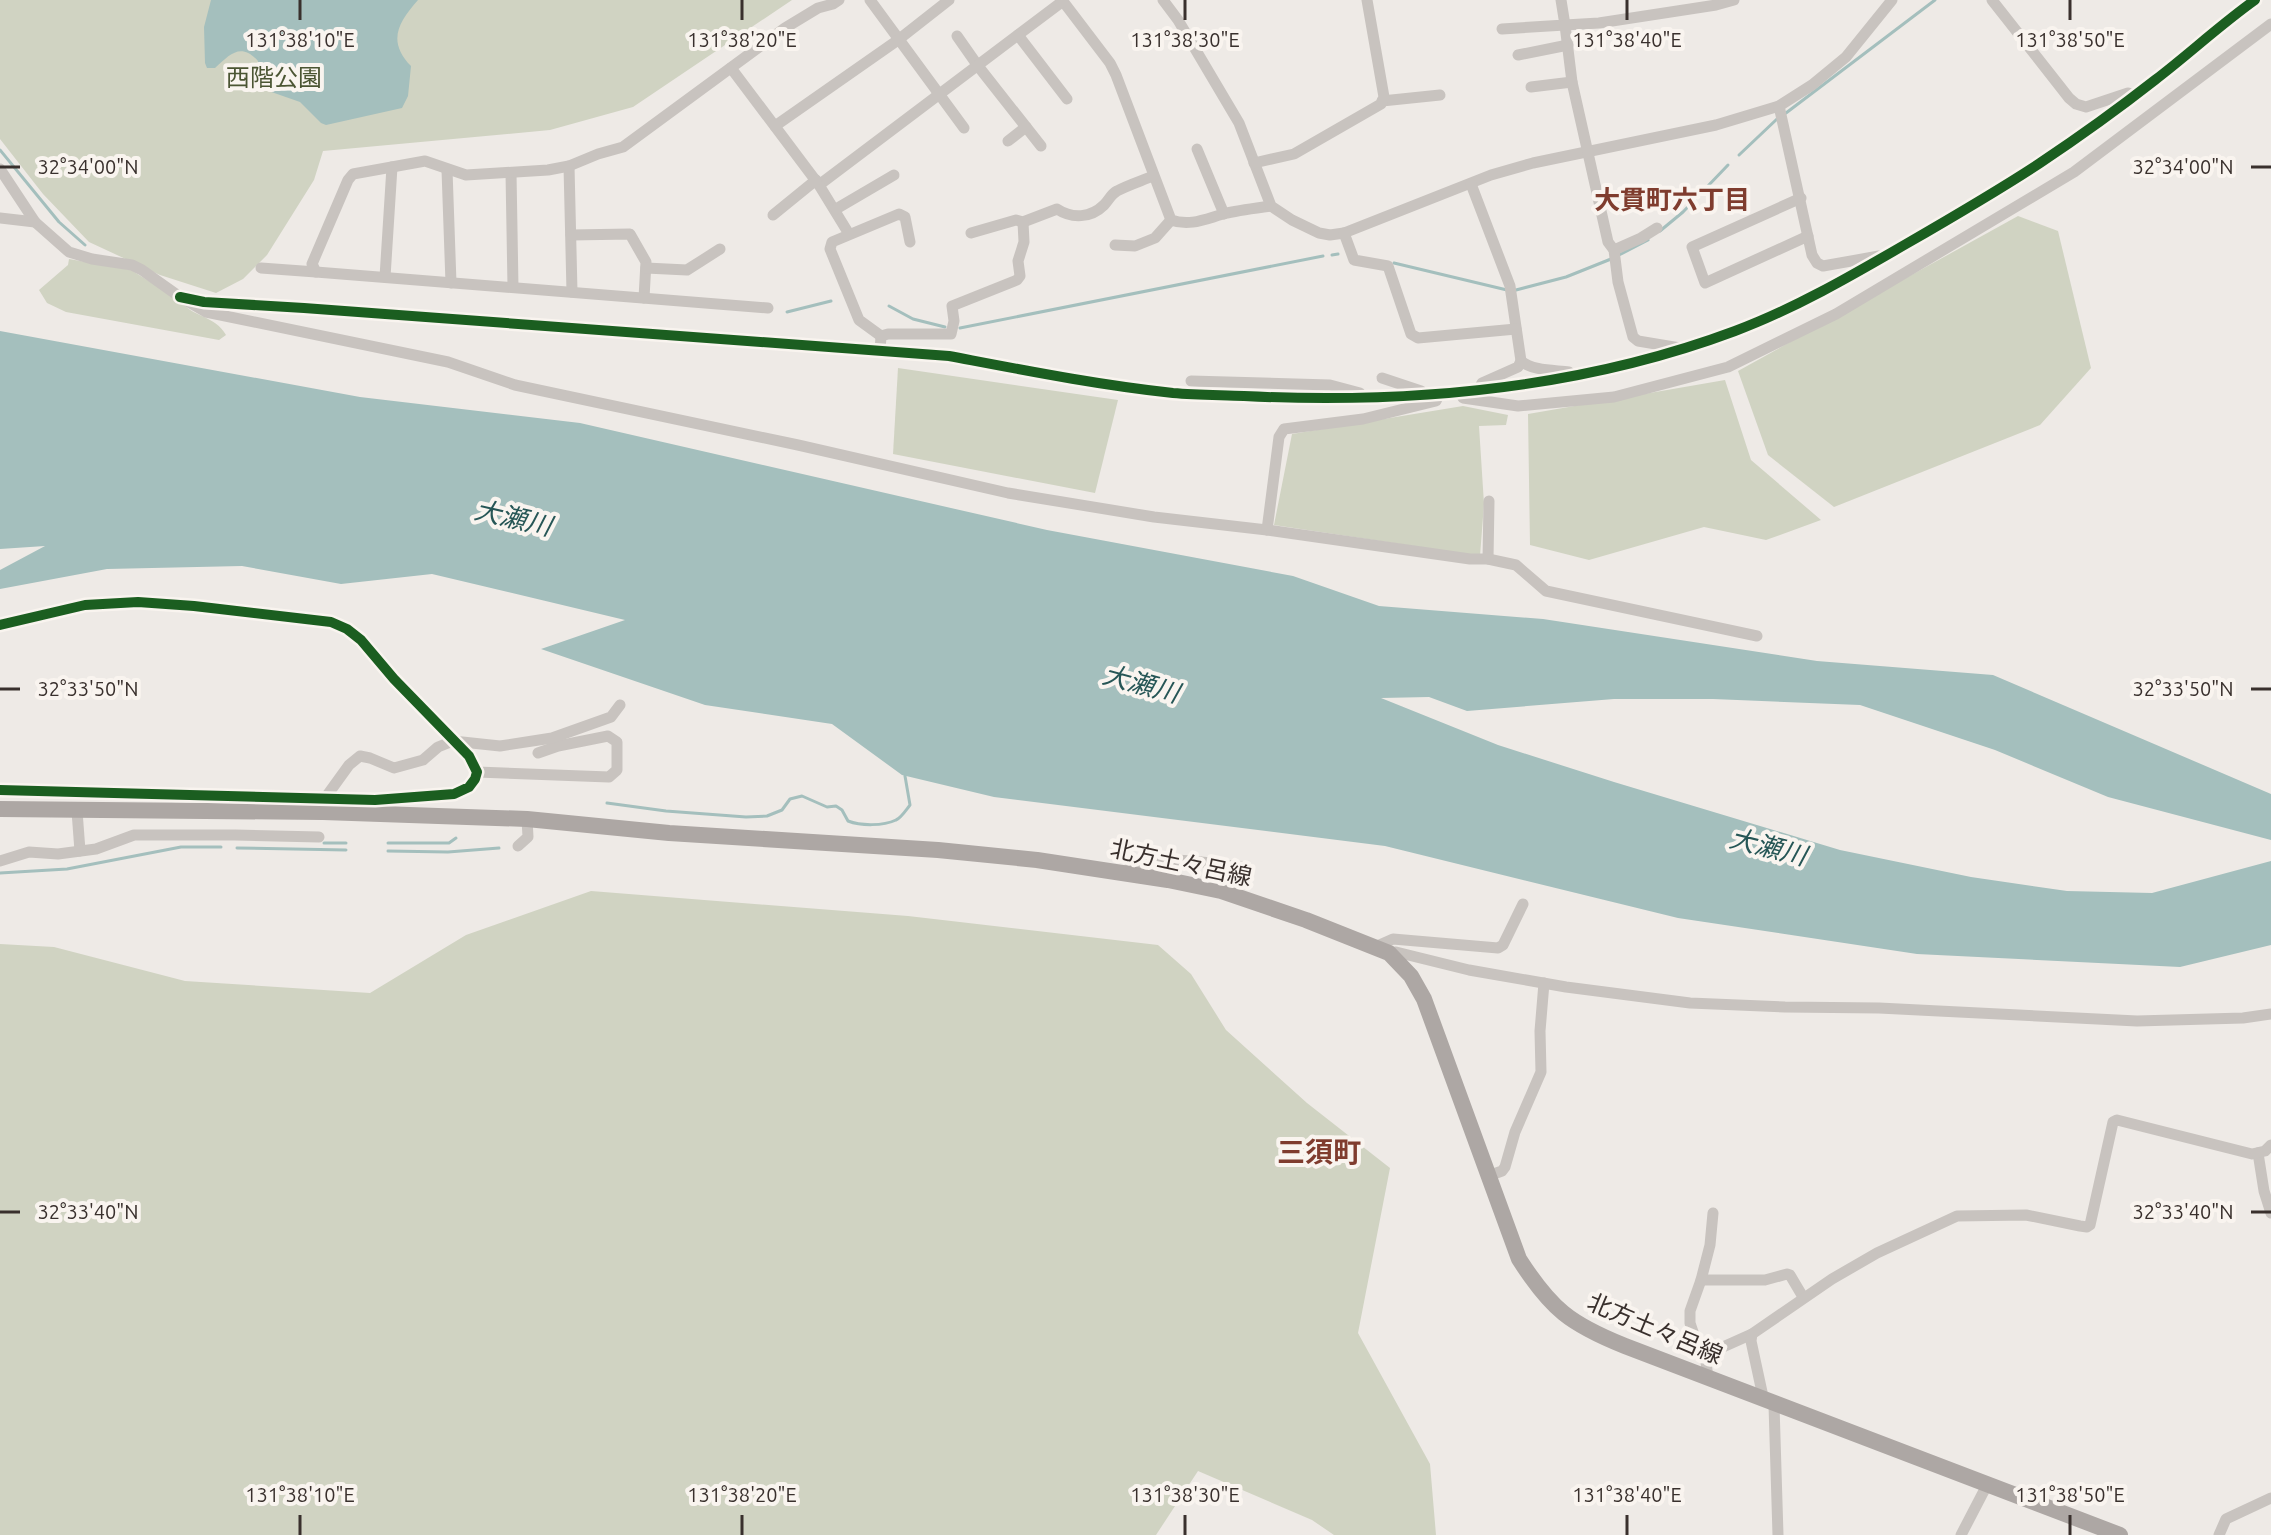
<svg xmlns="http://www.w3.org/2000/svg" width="2271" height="1535" viewBox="0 0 2271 1535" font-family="Ubuntu,'Noto Sans JP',sans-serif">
	<rect width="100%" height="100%" fill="#eeeae6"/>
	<g fill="#d0d3c2">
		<path d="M0,0h792l-159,107 -83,23 -227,21 -9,29 -47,75 -24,24 -27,14 -56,-18 -71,-33 -46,-48 -43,-55z"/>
		<path d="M2018,216l40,15 33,137 -51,57 -206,82 -66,-52 -30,-84z"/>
		<path d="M69,259l62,11 50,31c10,16 34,14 45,34l-7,5 -153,-28 -19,-9 -8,-13 29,-25z"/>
		<path d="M898,368l220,32 -23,93 -202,-39z"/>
		<path d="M1725,380l26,80 70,60 -55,20 -62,-13 -115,33 -59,-15 -2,-131z"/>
		<path d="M1463,406l45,9 -2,10 -27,1 5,78 -4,52 -206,-31 18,-91z"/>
		<path d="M591,891l317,25 250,29 33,29 35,56 81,73 83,65 -32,165 72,131 6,71h-102l-22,-15 -114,-49 -42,64h-1156v-591l54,3 131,34 185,12 96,-58z"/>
	</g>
	<g fill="#a4bfbd">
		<path d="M211,0h207c-20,23 -31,41 -7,66l-3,30 -6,12 -76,17 -5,-2 -21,-21 -40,-14 -3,-4 1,-23c-17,-19 -28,-7 -43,7h-8l-2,-5 -1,-36z"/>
		<path d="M0,331l360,66 220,26 467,107 246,46 86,30 164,13 274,42 176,14 278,119v46l-163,-43 -113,-47 -135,-45 -147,-6h-99l-147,12 -38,-14 -48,1 117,47 116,37 226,68 131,27 96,14 85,2 119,-32v84l-91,22 -263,-13 -239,-36 -293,-72 -391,-49 -92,-22 -70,-51 -127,-19 -164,-56 84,-29 -193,-46 -91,10 -99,-18 -135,3 -107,20v-19l45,-24 -45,3z"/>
	</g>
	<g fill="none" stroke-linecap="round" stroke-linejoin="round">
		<g stroke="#a4bfbd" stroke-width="3">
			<path d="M1786,113l149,-113"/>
			<path d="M0,150l59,72 26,23"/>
			<path d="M1739,155l38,-36"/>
			<path d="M1660,231l23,-19 45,-47"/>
			<path d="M1332,255l6,-1"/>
			<path d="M1619,255l29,-15"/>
			<path d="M1394,263l113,27"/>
			<path d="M1516,290l50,-13 45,-18"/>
			<path d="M889,306l24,13 32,8"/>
			<path d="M787,312l44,-11"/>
			<path d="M960,328l363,-72"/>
			<path d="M607,803l59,8 80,6 21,-1 15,-6 8,-11 12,-3 25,11 9,-1 6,4 6,11c13,5 35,5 48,-1 5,-2 10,-10 14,-15l-5,-29"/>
			<path d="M324,843h22"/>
			<path d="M388,843h61l7,-5"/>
			<path d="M237,848l109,2"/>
			<path d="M388,851l60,1 51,-4"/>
			<path d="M0,873l67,-4 114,-22h40"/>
		</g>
		<g stroke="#c8c3bf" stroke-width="11">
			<path d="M870,0l94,128"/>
			<path d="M1062,0l48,63 6,12 55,145c20,7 36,-2 56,-7 14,-3 29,-5 44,-7"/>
			<path d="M1163,0l15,20 61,103 32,83 21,14 27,13 11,2 14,-2 147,-58 42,-12 183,-38 63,-19 33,-21 34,-28 46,-57"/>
			<path d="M1992,0l77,98 7,6 10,3 42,-14 6,2"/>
			<path d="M1502,29l63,-4 -4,-25"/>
			<path d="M1018,35l49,64"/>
			<path d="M957,36l21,30 63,80"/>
			<path d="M1518,55l50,-10"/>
			<path d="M731,68l88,117 244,-184"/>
			<path d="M1531,87l41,-5"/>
			<path d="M1382,101l58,-6"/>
			<path d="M1779,106l33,149 5,8 6,3 56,-10"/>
			<path d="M775,126l123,-86 51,-40"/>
			<path d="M1008,141l18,-14"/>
			<path d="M1197,149l27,65"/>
			<path d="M1254,163l40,-9 87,-50 3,-7 -17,-97"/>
			<path d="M569,166l3,126"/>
			<path d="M0,169l35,53 34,30 23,7 40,6 10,5 38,27 26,15 242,50 67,23 283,60 210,48 146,24 113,13 203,29h18l28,6 30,26 211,45"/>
			<path d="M447,170l4,113"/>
			<path d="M511,173l2,114"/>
			<path d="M1471,184l39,102 11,75c12,10 33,9 48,11"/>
			<path d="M819,185l30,49"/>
			<path d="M1801,198l-109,49 13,36 103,-47"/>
			<path d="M836,209l58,-34"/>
			<path d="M773,215l43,-35"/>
			<path d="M0,218l35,4"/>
			<path d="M971,233l45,-13 7,2 34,-13c15,10 34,9 47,-4 5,-5 7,-11 13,-14 11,-6 24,-10 36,-15"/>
			<path d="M1344,233l10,27 34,6 23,68 7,4 98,-9"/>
			<path d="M571,235l59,-1 16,28 -2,36"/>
			<path d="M1115,245l20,1 20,-8 16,-18"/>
			<path d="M1614,250l27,-12 16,-10"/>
			<path d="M261,268l55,4"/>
			<path d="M646,268l41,2 33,-21"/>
			<path d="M385,277l7,-110"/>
			<path d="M180,297l24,5 100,6 645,48c74,14 149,29 224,37 24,2 48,2 71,3 164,8 336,-7 491,-65 59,-22 116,-55 171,-87 45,-26 90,-52 134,-81 39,-26 78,-54 115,-83 34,-26 65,-55 100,-80"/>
			<path d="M768,308l-452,-36 -4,-8 36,-84 5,-6 72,-13 41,14 82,-5 21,-4 29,-12 25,-7 162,-119 33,-20 15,-4 6,-4"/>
			<path d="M881,336l-22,-16 -29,-71 2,-7 67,-28 6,3 5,25"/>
			<path d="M1680,348l-42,-7 -5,-4 -15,-55 -4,-32 -6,-8 -36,-160 -7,-57 34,-2 117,-18 18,-5"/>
			<path d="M880,351l1,-15 7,-2h63l3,-13 -2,-15 65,-26 3,-4 -2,-15 6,-19 -1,-20"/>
			<path d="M1382,378l39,13"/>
			<path d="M1191,381l139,4 30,8"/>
			<path d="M1479,389l3,-6 36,-16 3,-6"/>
			<path d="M1460,391l3,7 55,8 96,-9 114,-30 108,-53 238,-142 197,-148"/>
			<path d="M1267,530l12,-93 5,-8 79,-10 73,-18 3,-7"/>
			<path d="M1488,559l1,-58"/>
			<path d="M0,625l85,-20 53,-3 56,4 137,16 16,7 14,11 33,39 75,77 8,16 -2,7 -6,8 -15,7 -79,6 -375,-10"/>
			<path d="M477,772l132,5 8,-7v-28l-9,-6 -50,10 -20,7"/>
			<path d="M323,801l26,-36 11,-9 10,2 24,10 29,-8 15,-13 15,-6 47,5 52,-8 59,-21 9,-12"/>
			<path d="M77,811l3,40"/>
			<path d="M518,846l10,-9 -1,-18"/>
			<path d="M0,861l29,-9 29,2 38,-5 38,-14h101l84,2"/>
			<path d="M1123,873c5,-4 10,-8 16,-10 34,-7 74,0 109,5"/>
			<path d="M1375,947l18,-8 105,9 5,-3 20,-41"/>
			<path d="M1389,953l7,-1 73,18 97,17 124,16 95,4 94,1 258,13 106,-3 28,-4"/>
			<path d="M2258,1153l6,38 7,22"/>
			<path d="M1488,1176l14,-5 3,-4 10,-35 26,-60 -1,-41 4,-48"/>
			<path d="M1701,1280h64l22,-6 3,1 13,22"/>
			<path d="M1705,1355l47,-21"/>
			<path d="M1708,1378l-3,-23 -11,-20 -4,-12v-12l11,-31 9,-35 3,-32"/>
			<path d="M1760,1399l2,-7 -11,-51 1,-7 80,-55 45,-26 80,-37 69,-1 54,11 7,1 3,-2 23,-103 4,-2 135,34 13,-3 6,-6"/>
			<path d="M1774,1405l4,130"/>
			<path d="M1961,1535l26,-50"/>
			<path d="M2219,1535l7,-16 45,-21"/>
		</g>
		<path stroke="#ada7a4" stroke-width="16" d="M0,809l323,3 204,7 142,14 269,17 99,10 131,20 53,11 85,29 83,33 22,23 13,23 95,260c32,50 51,65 106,87l495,189"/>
		<defs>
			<g id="cycleway">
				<path d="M180,297l24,5 100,6 645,48c74,14 149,29 224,37 24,2 48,2 71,3 164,8 336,-7 491,-65 59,-22 116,-55 171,-87 45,-26 90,-52 134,-81 39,-26 78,-54 115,-83 34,-26 65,-55 100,-80"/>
				<path d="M0,625l85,-20 53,-3 56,4 137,16 16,7 14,11 33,39 75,77 8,16 -2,7 -6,8 -15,7 -79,6 -375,-10"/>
			</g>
		</defs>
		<use href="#cycleway" stroke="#f9f4ef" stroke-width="15"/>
		<use href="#cycleway" stroke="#1b5e20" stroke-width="10"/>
	</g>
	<path fill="none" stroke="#39302d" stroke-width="3" d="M300,0v20M742,0v20M1185,0v20M1627,0v20M2070,0v20M0,167h20M2251,167h20M0,689h20M2251,689h20M0,1212h20M2251,1212h20M300,1515v20M742,1515v20M1185,1515v20M1627,1515v20M2070,1515v20"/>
	<g text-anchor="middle" stroke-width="8" stroke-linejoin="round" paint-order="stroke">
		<g font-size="24" fill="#4b5533" stroke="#f9f4ef">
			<text x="274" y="86">西階公園</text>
		</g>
		<g font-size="24" fill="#39302d" stroke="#f9f4ef">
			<text transform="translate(1181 863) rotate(12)" y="8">北方土々呂線</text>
			<text transform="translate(1655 1329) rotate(23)" y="8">北方土々呂線</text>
		</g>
		<g font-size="26" font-weight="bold" fill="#7f3c2e" stroke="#f9f4ef">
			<text x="1672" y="209">大貫町六丁目</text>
		</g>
		<g font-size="26" font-style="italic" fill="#265656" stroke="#f9f4ef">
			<text transform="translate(513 518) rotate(13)" y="9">大瀬川</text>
			<text transform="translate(1141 684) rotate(15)" y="9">大瀬川</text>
			<text transform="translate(1768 847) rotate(14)" y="9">大瀬川</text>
		</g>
		<g font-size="28" font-weight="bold" fill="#7f3c2e" stroke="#f9f4ef">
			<text x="1319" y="1162">三須町</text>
		</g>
	</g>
	<g font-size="20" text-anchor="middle" fill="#39302d" stroke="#f9f4ef" stroke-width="8" stroke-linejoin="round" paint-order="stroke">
		<text x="300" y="47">131°38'10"E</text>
		<text x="742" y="47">131°38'20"E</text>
		<text x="1185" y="47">131°38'30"E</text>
		<text x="1627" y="47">131°38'40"E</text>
		<text x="2070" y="47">131°38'50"E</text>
		<text x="88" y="174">32°34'00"N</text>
		<text x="2183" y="174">32°34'00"N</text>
		<text x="88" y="696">32°33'50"N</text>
		<text x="2183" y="696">32°33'50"N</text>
		<text x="88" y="1219">32°33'40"N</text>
		<text x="2183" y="1219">32°33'40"N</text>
		<text x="300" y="1502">131°38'10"E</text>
		<text x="742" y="1502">131°38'20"E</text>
		<text x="1185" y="1502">131°38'30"E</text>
		<text x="1627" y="1502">131°38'40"E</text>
		<text x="2070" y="1502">131°38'50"E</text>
	</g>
</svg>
